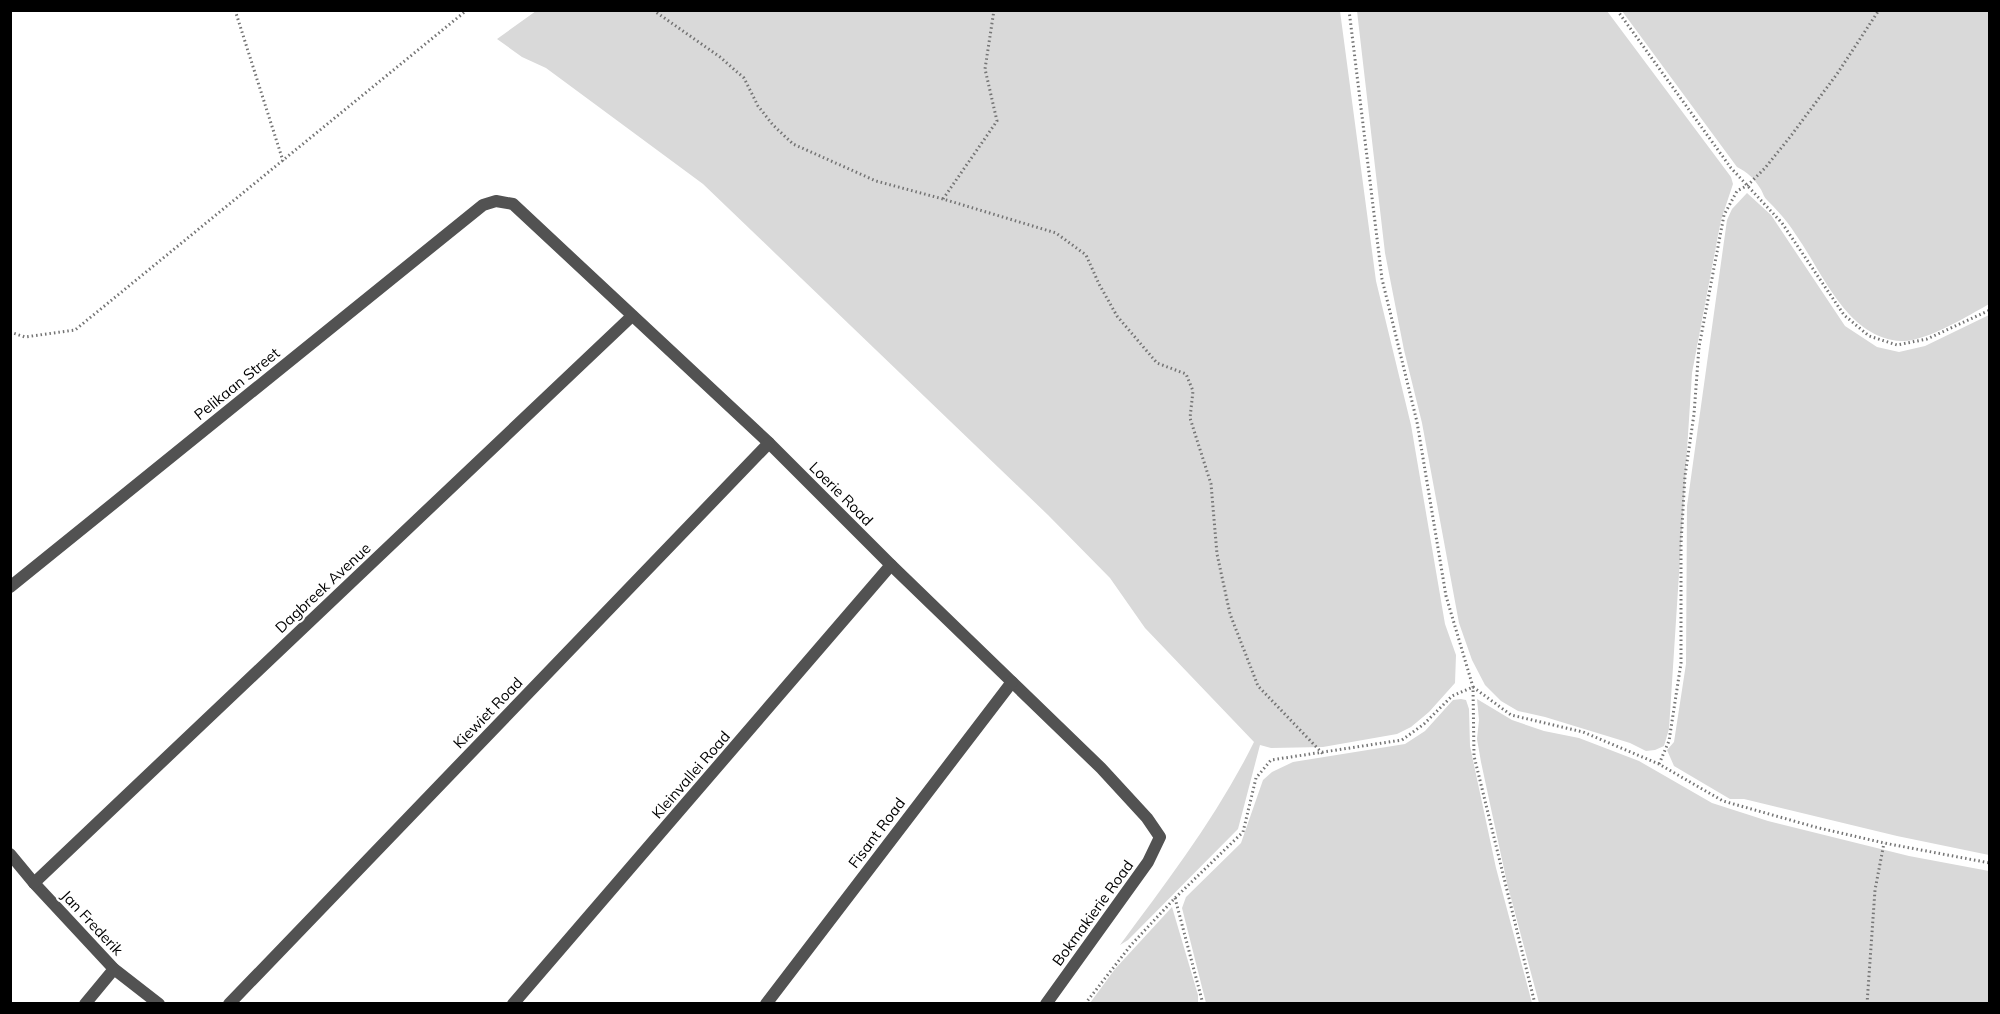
<svg xmlns="http://www.w3.org/2000/svg" width="2000" height="1014" viewBox="0 0 2000 1014" font-family="Mulish,sans-serif">
	<rect width="100%" height="100%" fill="#fff"/>
	<g fill="#d9d9d9">
		<path d="M536,11h804l36,270 35,144 34,199 11,31 -1,28 -26,29 -18,15 -14,7 -74,13 -52,1 -11,-3 -22,84 -110,111 -8,5c48,-65 98,-130 134,-203l-109,-114 -35,-50 -62,-63 -345,-331 -157,-116 -24,-11 -25,-18z"/>
		<path d="M1357,11h250l124,166 2,7 -12,36 -29,153 -23,356 -5,17 -9,4 -9,1 -16,-8 -85,-26 -27,-6 -17,-10 -16,-16 -13,-25 -13,-37 -37,-200 -18,-73 -19,-97z"/>
		<path d="M1622,11h367v293c-19,11 -66,39 -88,37 -54,-3 -78,-68 -105,-106 -8,-13 -18,-24 -29,-35 -4,-4 -4,-8 -7,-12 -6,-10 -13,-16 -23,-21z"/>
		<path d="M1747,193l24,22 74,111 32,21 22,5 26,-6 64,-31v540l-92,-19 -153,-37h-14l-56,-33 -7,-16 7,-8 12,-78 1,-158 40,-286 5,-11z"/>
		<path d="M1461,699l5,1 3,9 1,37 26,122 36,135h-326l-24,-95 4,-11 55,-54 22,-63 9,-8 21,-10 112,-18 20,-13 28,-31z"/>
		<path d="M1477,699l35,21 32,11 35,7 60,23 73,42 56,18 141,35 80,15v132h-450l-32,-120 -26,-121 -4,-23 2,-19z"/>
		<path d="M1172,907l26,88v8h-108l25,-34z"/>
	</g>
	<g fill="none" stroke-linecap="round" stroke-linejoin="round">
		<g stroke="#747474" stroke-width="3" stroke-dasharray="1.5 3" stroke-linecap="butt">
			<path d="M235,10l48,151"/>
			<path d="M653,10l67,47 24,21 14,28 15,19 20,19 83,37 67,18 113,34 30,22 13,29 18,32 40,47 29,11 7,17 -3,27 21,66 6,70 13,60 28,72 65,68"/>
			<path d="M1349,10l33,269 35,143 29,174 27,91 1,69 61,248"/>
			<path d="M1617,10l114,158 51,55 62,92 25,21 28,9 30,-6 63,-29"/>
			<path d="M943,199l54,-78 -12,-52 9,-59"/>
			<path d="M10,332l15,5 50,-7 392,-320"/>
			<path d="M1473,687l38,28 72,17 76,32 64,37 92,26 69,16 106,20"/>
			<path d="M1659,764l10,-23 12,-78v-120l4,-67 9,-62 5,-67 25,-132 13,-24 11,-6 17,-17 25,-31 47,-63 42,-64"/>
			<path d="M1175,898l28,106"/>
			<path d="M1085,1004l46,-59 44,-47 68,-66 13,-54 15,-18 131,-20 22,-16 28,-28 21,-9"/>
			<path d="M1867,1004l8,-114 9,-47"/>
		</g>
		<g stroke="#525252" stroke-width="12">
			<path d="M10,587l473,-382 13,-4 17,3 256,239 122,122 210,203 46,50 13,19 -12,25 -102,142"/>
			<path d="M10,854l24,29 80,86 45,35"/>
			<path d="M34,883l598,-567"/>
			<path d="M85,1004l29,-35"/>
			<path d="M229,1004l540,-561"/>
			<path d="M513,1004l378,-439"/>
			<path d="M766,1004l246,-322"/>
		</g>
	</g>
	<g text-anchor="middle" stroke-width="4.5" stroke-linejoin="round" paint-order="stroke">
		<g font-size="15" fill="#000" stroke="#fff">
			<text transform="translate(237 384) rotate(-39)" y="5">Pelikaan Street</text>
			<text transform="translate(841 494) rotate(45)" y="5">Loerie Road</text>
			<text transform="translate(323 588) rotate(-43)" y="5">Dagbreek Avenue</text>
			<text transform="translate(488 713) rotate(-46)" y="5">Kiewiet Road</text>
			<text transform="translate(691 775) rotate(-49)" y="5">Kleinvallei Road</text>
			<text transform="translate(877 833) rotate(-53)" y="5">Fisant Road</text>
			<text transform="translate(1093 913) rotate(-54)" y="5">Bokmakierie Road</text>
			<text transform="translate(92 923) rotate(47)" y="5">Jan Frederik</text>
		</g>
	</g>
	<rect width="2000" height="1014" fill="none" stroke="#000000" stroke-width="24"/>
</svg>
